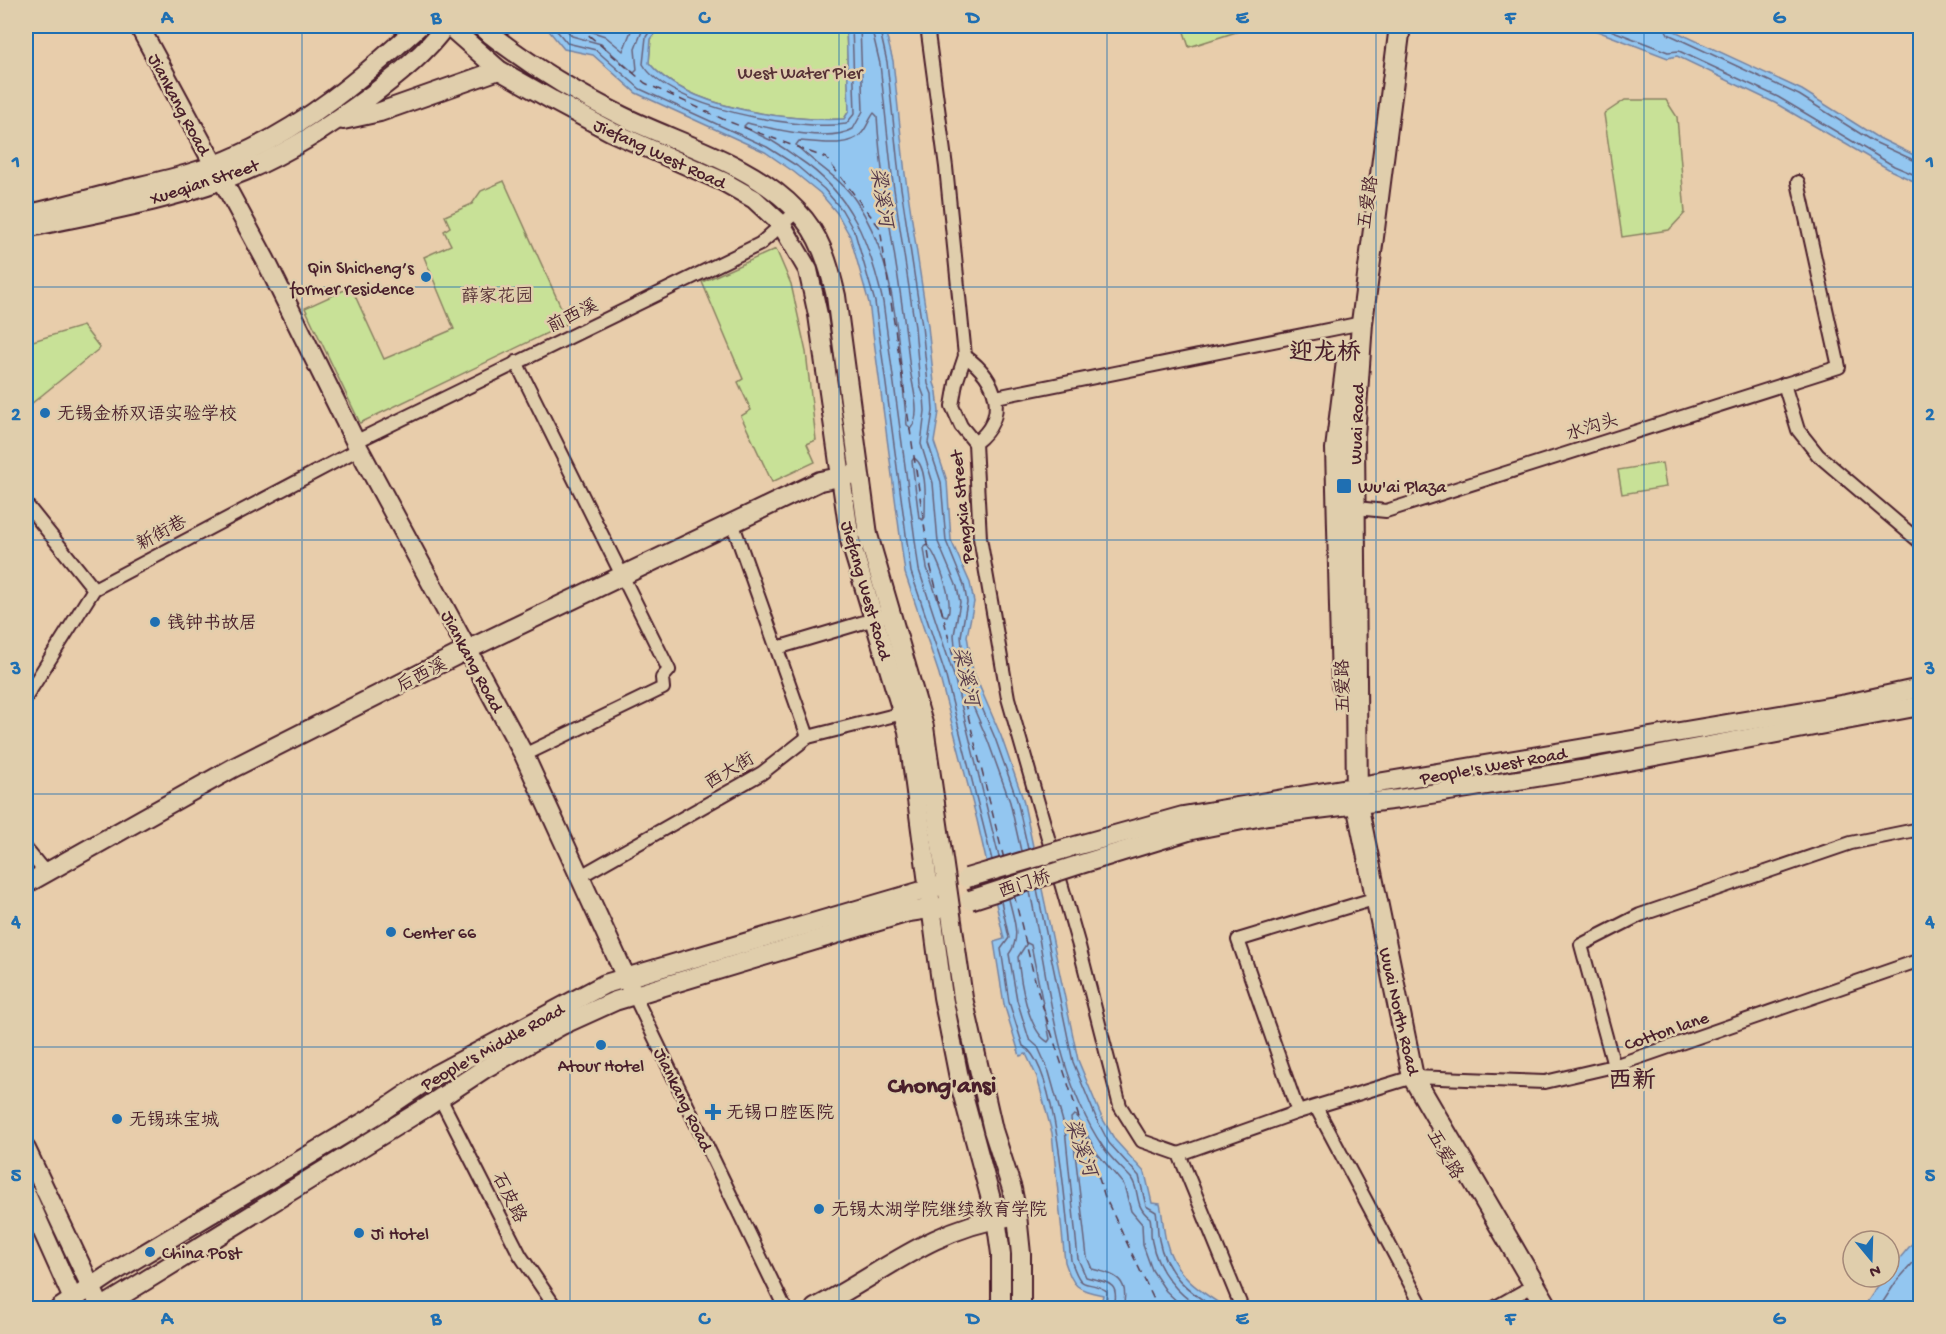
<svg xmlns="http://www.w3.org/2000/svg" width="1946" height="1334" viewBox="0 0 1946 1334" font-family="'Gochi Hand','LXGW WenKai TC',sans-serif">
	<rect width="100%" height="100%" fill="#e8cdab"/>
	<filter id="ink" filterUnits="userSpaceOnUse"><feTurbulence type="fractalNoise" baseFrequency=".0167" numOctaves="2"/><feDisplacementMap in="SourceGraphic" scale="12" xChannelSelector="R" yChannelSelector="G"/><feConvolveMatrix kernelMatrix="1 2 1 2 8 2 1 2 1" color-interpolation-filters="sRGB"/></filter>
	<g filter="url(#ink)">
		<g fill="#c8e197" stroke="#898061" stroke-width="1.5">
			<path d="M661,26h185l3,85 -5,8c-55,3 -157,-11 -195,-56l2,-24z"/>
			<path d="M1182,26h73l-66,21z"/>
			<path d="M1625,100h41l11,17 8,96 -16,17 -47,7 -18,-123z"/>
			<path d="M504,181l64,142 -208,100 -55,-115 46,-21 33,72 70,-30 -30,-72 27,-12 -7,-14 6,-4 -5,-11 27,-12 9,-13z"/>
			<path d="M776,249l15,35 15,68 10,88 -9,4 8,18 -43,20 -31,-66 10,-6 -13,-28 5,-3 -41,-97z"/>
			<path d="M83,326l17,22 -69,56 -5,-6v-29l4,-3 -4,-23z"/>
			<path d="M1662,463l4,24 -44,7 -4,-24z"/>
		</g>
		<g fill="#93c6f0" stroke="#7683a1" stroke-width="1.5">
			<path d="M545,26h116l-10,13 -2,24c37,45 140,59 195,56l5,-8 -3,-85h38l9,35 12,113 23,152 6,57 3,9 2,20 -5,30 13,39 4,59 19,43 4,19 -7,34 6,35 28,65 22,63 55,261 24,58 13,22 30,33 7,30 8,1c3,12 3,25 6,37 8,34 33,50 61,67h-127l3,-13c-27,-6 -29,-7 -38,-33l-13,-129 -15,-56 -11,-23 -6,2 -16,-52 -10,-62 10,-3 -27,-119 -38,-146 -34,-101 -36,-270 -19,-67 -13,-23 -17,-20 -26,-21 -29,-20 -129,-59 -43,-38 -29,-6z"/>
			<path d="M1584,26h80l138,64 73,46 45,22v26l-28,-13 -117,-68 -98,-47 -9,2z"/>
			<path d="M1920,1234v66l-5,8h-52l21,-31h5v-6z"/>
		</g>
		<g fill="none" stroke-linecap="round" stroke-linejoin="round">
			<g stroke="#67627a" stroke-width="1.5">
				<path d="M553,26l14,17 29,7 44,39 127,58 30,19 27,23 18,21 13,23 20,69 36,270 34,101 47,187"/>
				<path d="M563,26l9,10 29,8 33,29 3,-3 -2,-21 9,-23"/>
				<path d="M575,26l30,10 18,15 10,-25"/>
				<path d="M653,26l-7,11 -3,27c25,44 156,67 203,60l9,-11 -3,-87"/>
				<path d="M860,26l3,85 -10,18c-24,14 -80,0 -106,-6l-3,3c8,7 19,10 28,15 10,6 19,12 27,18 52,34 71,85 84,143l36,268 35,106 45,181"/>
				<path d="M871,26l9,38 12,112 23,151 5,58 4,11 1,15 -4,33 12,39 5,59 19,45 3,15 -6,33 2,22 3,17 29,67 22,61 11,49"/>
				<path d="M879,26l8,36 12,113 23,151 6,58 4,10 1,17 -5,32 13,39 5,59 18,44 3,17 -6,34 2,20 4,17 28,65 22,62 11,49"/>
				<path d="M1600,26l68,26 11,-1 99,46 116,69 26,11"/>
				<path d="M1664,26l4,8 131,61 73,46 48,22"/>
				<path d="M874,113l3,3c5,82 24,163 32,245 1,15 8,37 7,50 0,6 -2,13 -5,17l-4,-3c-9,-73 -8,-160 -51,-224 -16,-24 -41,-36 -60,-56l3,-4c18,1 49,7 62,-7 6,-6 8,-15 13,-21z"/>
				<path d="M914,458c14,8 11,43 11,59l-2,3 -4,-2 -7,-57z"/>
				<path d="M927,545c10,8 28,58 20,71l-4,-1 -16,-47 -3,-20z"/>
				<path d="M1037,889l36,173 24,58 12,23 30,33 7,30 10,6c2,9 1,19 3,28 6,33 30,52 56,68"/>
				<path d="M1030,892c19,85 23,181 73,255 8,12 19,21 28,31 10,14 2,27 19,40 2,8 0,16 2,24 5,28 25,52 49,66"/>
				<path d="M1009,899c4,19 13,38 0,55l8,46 12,39 9,8 11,25 16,57 13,130 8,18c22,6 34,4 28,31"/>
				<path d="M1001,901l8,37 -8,11 8,53 14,44c35,18 43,174 48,214 12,35 13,17 36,31l-1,17"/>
				<path d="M1027,943l4,2 19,94 -2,3c-20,-11 -28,-62 -30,-85z"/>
				<path d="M1123,1308c7,-29 -7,-33 -31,-39l-5,-12 -16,-139 3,-3 3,1 20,37 27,32 7,26 11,13 1,21 9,25 14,21 18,17"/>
				<path d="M1879,1308l17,-26 24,-27"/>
			</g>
			<g stroke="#553849" stroke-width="1.5" stroke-dasharray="8 6" stroke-linecap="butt">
				<path d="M578,26l67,57 82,38 99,37 54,70 50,336 74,295"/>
				<path d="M1014,895l24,97 67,205 53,111"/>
			</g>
			<defs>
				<g id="street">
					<path d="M927,26l19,141 19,189 -9,27 -4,23 9,20 14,17 5,95 28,160 71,248 41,160 22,35 37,13 63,154"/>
					<path d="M965,356c32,23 45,60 10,87"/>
					<path d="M516,362l153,308 -7,8 1,10 -139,67"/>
					<path d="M1784,384l14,46 20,25 102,87"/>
					<path d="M996,397l366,-74"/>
					<path d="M355,442l405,-198 37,-33"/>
					<path d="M26,504l68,85"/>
					<path d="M1356,508l30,3 453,-144 -41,-185"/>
					<path d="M732,522l76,215"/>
					<path d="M777,648l104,-31"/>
					<path d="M26,697l68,-108 265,-140"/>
					<path d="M26,849l19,23"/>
					<path d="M579,877l183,-104 46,-36 95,-24"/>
					<path d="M634,995l151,313"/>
					<path d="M1614,1066l-33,-121 59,-30 211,-72 69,-14"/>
					<path d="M440,1098l80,157 36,53"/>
					<path d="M1316,1107l107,201"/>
					<path d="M1298,1112l-60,-172 129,-39"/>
					<path d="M1179,1154l119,-42 115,-35 132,5 69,-16 306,-106"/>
					<path d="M1494,1308l30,-17"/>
				</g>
				<g id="secondary">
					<path d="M139,26l126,233 94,190 165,306 110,240"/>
					<path d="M449,26l50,44 53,30 60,32 112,50 30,17 27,25 27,46 10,45 32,225 58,191 35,266 18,91 35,130 5,36v54"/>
					<path d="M480,26c43,35 91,65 142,90 57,28 130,47 175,95 23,23 32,54 39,85l32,239 56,192 39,271 30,132 19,59 5,26 4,39v54"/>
					<path d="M343,120l37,-8 119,-42"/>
					<path d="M26,215c34,-8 68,-17 102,-26 37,-9 75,-17 109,-33 70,-31 126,-79 182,-130"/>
					<path d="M26,228c72,-16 150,-28 219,-57 47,-20 88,-47 128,-77 26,-20 54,-42 72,-68"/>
					<path d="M1068,848l115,-32 663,-112 74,-16"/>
					<path d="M1078,865l114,-35 76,-15 131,-16 182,-29 339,-64"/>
					<path d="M26,884l207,-116 234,-118 353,-169 30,-6"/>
					<path d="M26,1149l75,159 324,-200 59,-39 78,-44 53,-24 294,-89 33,-5"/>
					<path d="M26,1194l51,114"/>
					<path d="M60,1308l52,-35 264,-158 59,-40 170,-91 334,-98"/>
					<path d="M815,1308c66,-34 116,-79 192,-91"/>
				</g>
				<g id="primary">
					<path d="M1400,26l-38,297 -8,113 3,368 56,273 135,231"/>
					<path d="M1342,685l-6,-236 11,-88"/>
				</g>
			</defs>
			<use href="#street" stroke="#4a1f2b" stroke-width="16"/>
			<use href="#secondary" stroke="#4a1f2b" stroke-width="22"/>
			<use href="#primary" stroke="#4a1f2b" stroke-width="24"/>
			<use href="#street" stroke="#e0ceac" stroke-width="12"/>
			<use href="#secondary" stroke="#e0ceac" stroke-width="18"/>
			<use href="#primary" stroke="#e0ceac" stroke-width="20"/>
			<defs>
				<g id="secondary-bridge">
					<path d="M967,878l101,-30"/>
					<path d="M970,900l108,-35"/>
				</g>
			</defs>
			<use href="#secondary-bridge" stroke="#4a1f2b" stroke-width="22" stroke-linecap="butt"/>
			<use href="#secondary-bridge" stroke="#e0ceac" stroke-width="18"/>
		</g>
	</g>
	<path fill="none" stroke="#1f6fb2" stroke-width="1.5" stroke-opacity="0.55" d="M302,26v1282M570,26v1282M839,26v1282M1107,26v1282M1376,26v1282M1644,26v1282M26,287h1894M26,540h1894M26,794h1894M26,1047h1894"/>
	<g fill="#1f6fb2" stroke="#e0ceac" stroke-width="2">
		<circle cx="426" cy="277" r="6"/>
		<circle cx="45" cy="413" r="6"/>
		<rect x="1336" y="478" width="16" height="16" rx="3"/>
		<circle cx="155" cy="622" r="6"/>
		<circle cx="391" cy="932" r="6"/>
		<circle cx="601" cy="1045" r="6"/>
		<path d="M710 1103h6v6h6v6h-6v6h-6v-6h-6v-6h6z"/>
		<circle cx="117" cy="1119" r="6"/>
		<circle cx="819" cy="1209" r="6"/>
		<circle cx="359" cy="1233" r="6"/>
		<circle cx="150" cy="1252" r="6"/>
	</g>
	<g text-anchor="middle" stroke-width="5" stroke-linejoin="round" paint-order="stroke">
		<g font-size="18" fill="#573236" stroke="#e0ceac">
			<text x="800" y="78">West Water Pier</text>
			<text x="497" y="301">薛家花园</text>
		</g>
		<g font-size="18" fill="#4a1f2b" stroke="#e0ceac">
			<text transform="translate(180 104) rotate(62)" y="6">Jiankang Road</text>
			<text transform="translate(660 153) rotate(25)" y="6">Jiefang West Road</text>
			<text transform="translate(204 181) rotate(-18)" y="6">Xueqian Street</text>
			<text transform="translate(1367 202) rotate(-82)" y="6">五爱路</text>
			<text transform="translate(572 315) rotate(-26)" y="6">前西溪</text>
			<text transform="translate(1356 424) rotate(-88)" y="6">Wuai Road</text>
			<text transform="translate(1592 426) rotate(-18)" y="6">水沟头</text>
			<text transform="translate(961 507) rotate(-96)" y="6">Pengxia Street</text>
			<text transform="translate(161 532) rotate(-28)" y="6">新街巷</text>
			<text transform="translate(867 590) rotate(74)" y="6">Jiefang West Road</text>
			<text transform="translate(473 661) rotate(62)" y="6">Jiankang Road</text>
			<text transform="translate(421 674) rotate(-27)" y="6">后西溪</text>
			<text transform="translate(1342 686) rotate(-91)" y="6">五爱路</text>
			<text transform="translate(1493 765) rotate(-10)" y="6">People's West Road</text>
			<text transform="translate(729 770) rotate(-31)" y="6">西大街</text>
			<text transform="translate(1024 883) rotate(-18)" y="6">西门桥</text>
			<text transform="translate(1400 1011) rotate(77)" y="6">Wuai North Road</text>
			<text transform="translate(1666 1030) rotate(-19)" y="6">Cotton lane</text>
			<text transform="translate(492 1046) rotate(-29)" y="6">People's Middle Road</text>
			<text transform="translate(684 1099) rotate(64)" y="6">Jiankang Road</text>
			<text transform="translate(1446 1154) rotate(60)" y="6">五爱路</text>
			<text transform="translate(510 1197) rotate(63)" y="6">石皮路</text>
		</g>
		<g font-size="18" fill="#4a1f2b" stroke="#e0ceac" text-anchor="start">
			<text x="414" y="273" text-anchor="end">Qin Shicheng’s<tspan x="414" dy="21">former residence</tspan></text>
			<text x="57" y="419">无锡金桥双语实验学校</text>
			<text x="1358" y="492">Wu'ai Plaza</text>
			<text x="167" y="628">钱钟书故居</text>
			<text x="403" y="938">Center 66</text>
			<text x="601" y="1071" text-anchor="middle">Atour Hotel</text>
			<text x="726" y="1118">无锡口腔医院</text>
			<text x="129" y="1125">无锡珠宝城</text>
			<text x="831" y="1215">无锡太湖学院继续教育学院</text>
			<text x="371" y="1239">Ji Hotel</text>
			<text x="162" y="1258">China Post</text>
		</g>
		<g font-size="20" font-style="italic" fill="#553849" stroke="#e0ceac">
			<text transform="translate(883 197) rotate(81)" y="7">梁溪河</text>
			<text transform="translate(967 676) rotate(77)" y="7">梁溪河</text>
			<text transform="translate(1082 1147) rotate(70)" y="7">梁溪河</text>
		</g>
		<g font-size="24" font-weight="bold" fill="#4a1f2b" stroke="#e0ceac">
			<text x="1325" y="359">迎龙桥</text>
			<text x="1632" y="1087">西新</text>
			<text x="942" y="1092">Chong'ansi</text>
		</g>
	</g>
	<rect width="1946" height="1334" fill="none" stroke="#e0ceac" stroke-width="66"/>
	<g transform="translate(1871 1259) rotate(161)"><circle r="28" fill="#e0ceac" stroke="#a48878" stroke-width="1.5"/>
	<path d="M0-4.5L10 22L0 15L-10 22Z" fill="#1f6fb2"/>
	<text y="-9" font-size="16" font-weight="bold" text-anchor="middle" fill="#4a1f2b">N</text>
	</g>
	<rect x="33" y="33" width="1880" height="1268" fill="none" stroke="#1f6fb2" stroke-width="2"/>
	<g font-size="20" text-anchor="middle" font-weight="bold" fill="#1f6fb2">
		<text x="167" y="23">A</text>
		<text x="436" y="23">B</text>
		<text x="704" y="23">C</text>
		<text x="973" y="23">D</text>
		<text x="1242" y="23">E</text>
		<text x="1510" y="23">F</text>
		<text x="1779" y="23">G</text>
		<text x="16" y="167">1</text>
		<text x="1930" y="167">1</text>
		<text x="16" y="420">2</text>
		<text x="1930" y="420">2</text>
		<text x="16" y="674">3</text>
		<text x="1930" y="674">3</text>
		<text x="16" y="927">4</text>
		<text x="1930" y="927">4</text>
		<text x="16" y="1181">5</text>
		<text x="1930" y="1181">5</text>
		<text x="167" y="1324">A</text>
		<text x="436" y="1324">B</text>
		<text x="704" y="1324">C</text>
		<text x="973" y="1324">D</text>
		<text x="1242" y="1324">E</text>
		<text x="1510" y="1324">F</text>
		<text x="1779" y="1324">G</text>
	</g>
</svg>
